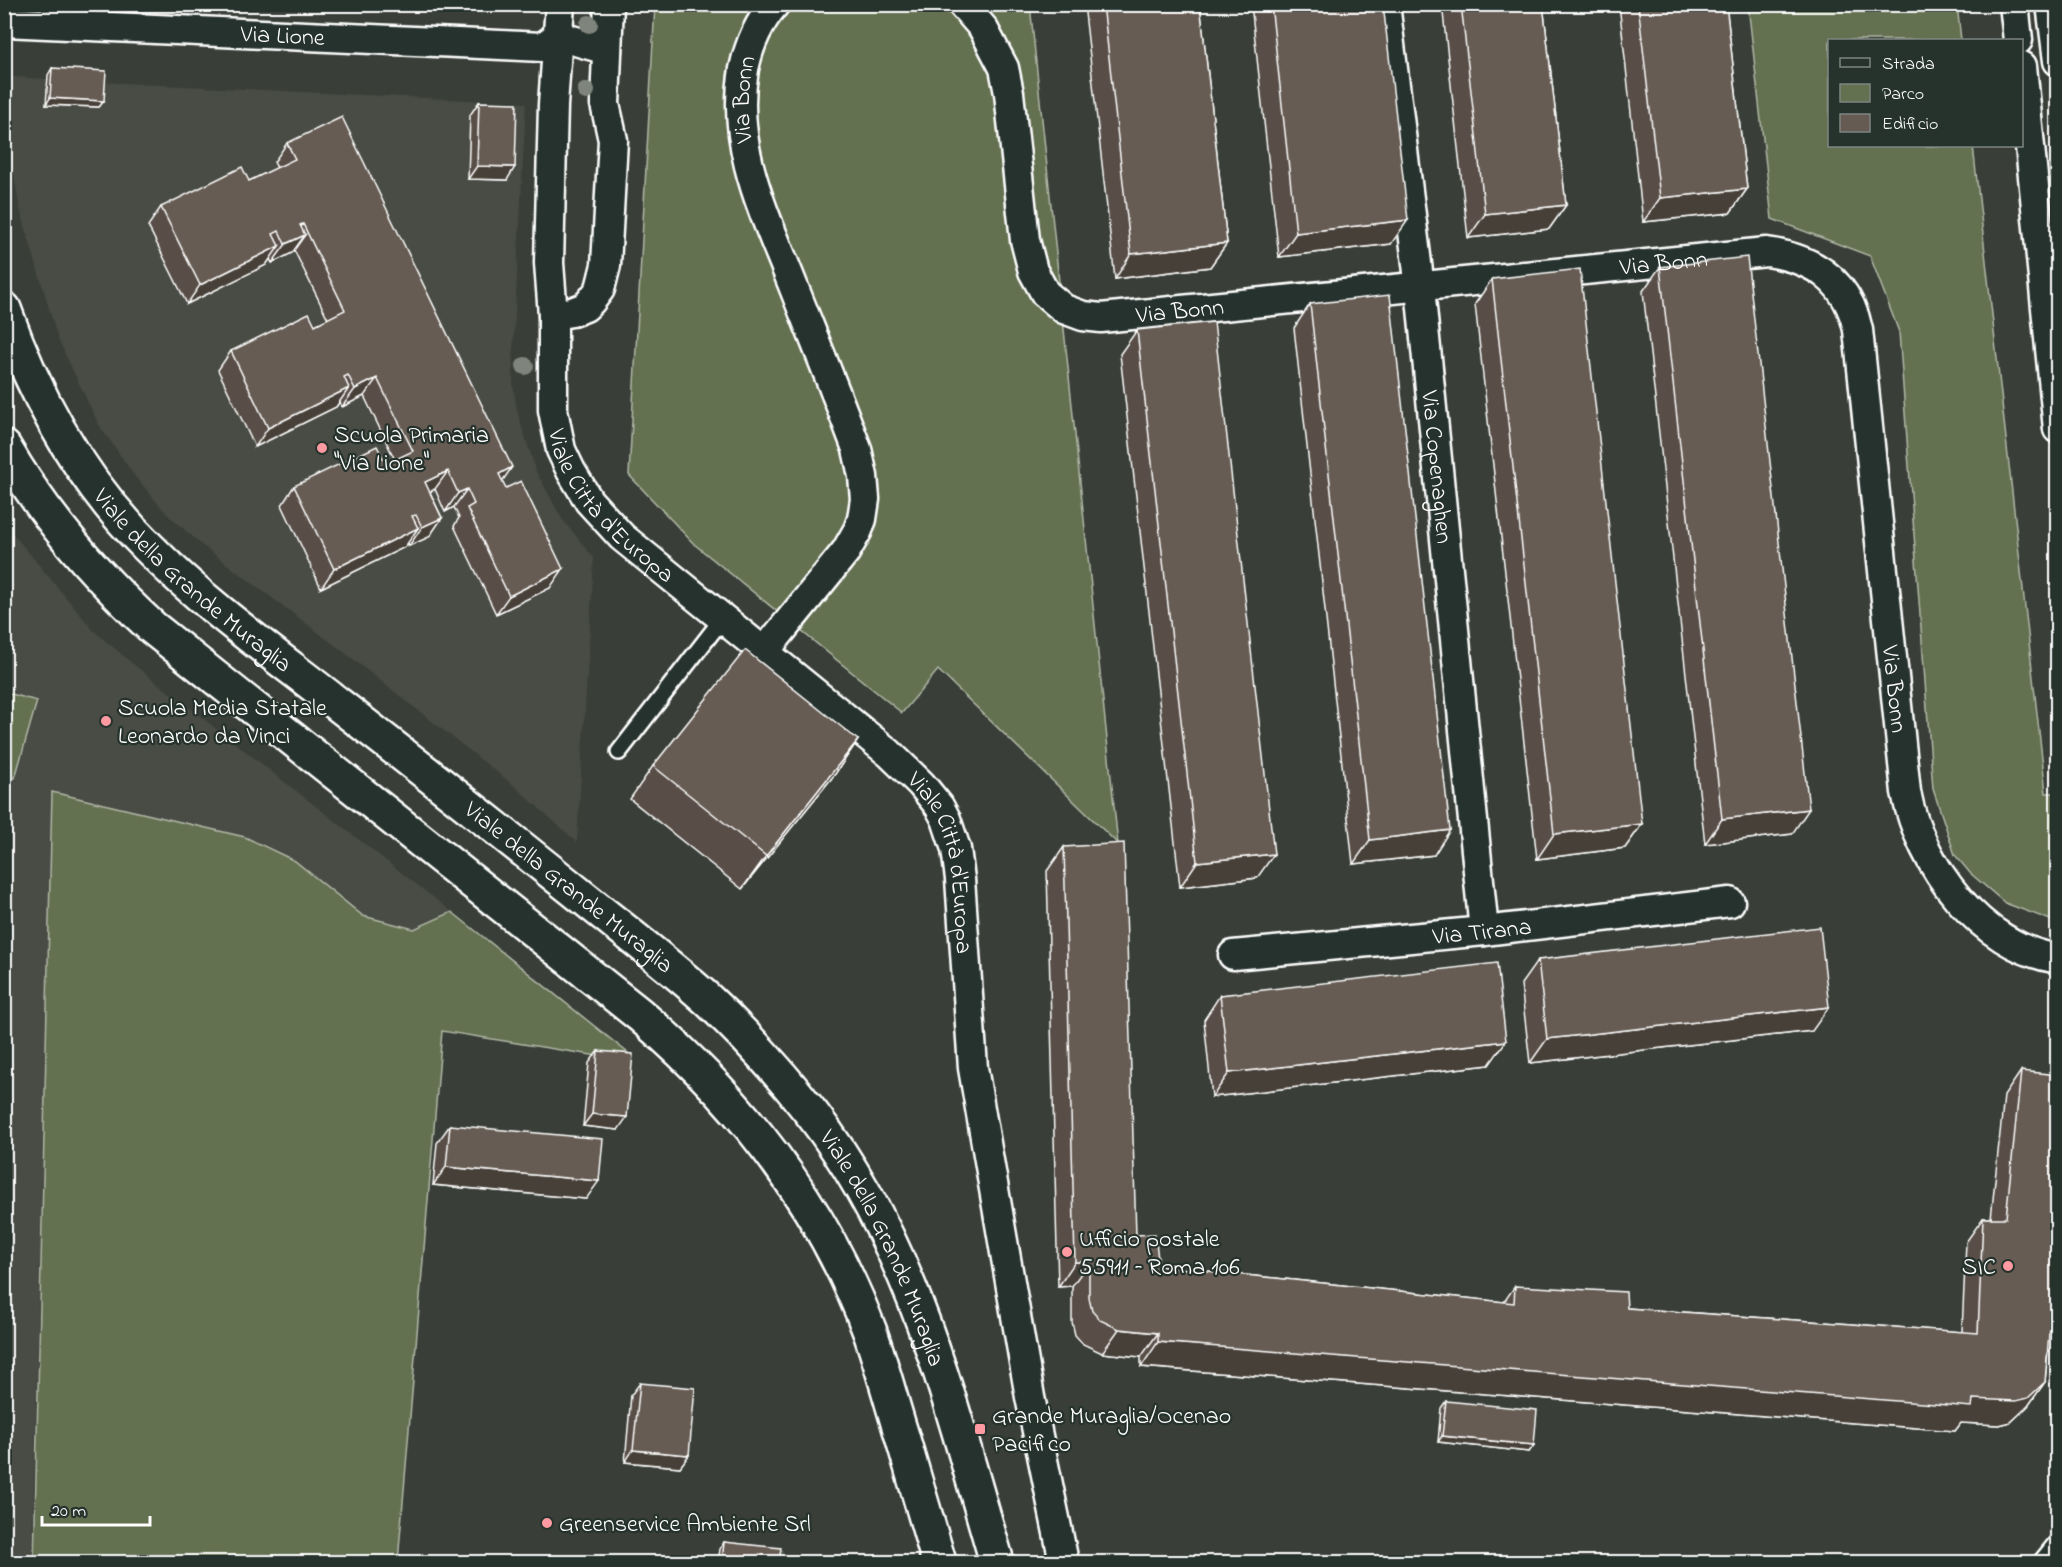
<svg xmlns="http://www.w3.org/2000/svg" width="2062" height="1567" viewBox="0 0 2062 1567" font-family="'Indie Flower',sans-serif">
	<rect width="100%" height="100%" fill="#393f38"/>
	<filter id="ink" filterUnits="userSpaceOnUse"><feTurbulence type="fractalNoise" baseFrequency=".0167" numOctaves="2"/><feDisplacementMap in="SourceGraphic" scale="12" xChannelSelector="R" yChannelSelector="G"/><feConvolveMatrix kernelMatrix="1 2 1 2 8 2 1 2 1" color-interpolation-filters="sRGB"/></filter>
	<g filter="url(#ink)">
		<g fill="#4a4b44">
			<path d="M48,75l53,7 425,21 -13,248v33l4,27 19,60 26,48 32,39 -17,284 -65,-58 -172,-135 -137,-103 -36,-32 -33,-39 -35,-50 -41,-86 -38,-130 -9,-51 1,-81 35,2z"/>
			<path d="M4,523l89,107 40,34 319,248 -38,17 -51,-13 -68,-55 -243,-69 -20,770h-28z"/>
		</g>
		<g fill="#647151" stroke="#b2b8a8" stroke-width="1.5">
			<path d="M655,5h375l88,839 -180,-174 -36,43 -208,-169 -65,-69z"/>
			<path d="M1748,5h209l4,35h-131v106h143l73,647h11l1,126 -5,2 -48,-18 -35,-30 -15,-18 -22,-66 -34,-457 -29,-76 -98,-37z"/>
			<path d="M4,692l33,9 -22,77 -10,-3z"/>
			<path d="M52,792l193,45 50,24 68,55 51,13 38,-17 181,145 -4,4 -187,-30 -44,531h-364z"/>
		</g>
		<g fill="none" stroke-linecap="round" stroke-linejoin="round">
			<defs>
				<g id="lane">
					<path d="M619,752l104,-134"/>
					<path d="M2041,1562l17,-21"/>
				</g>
				<g id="street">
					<path id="s1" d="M560,4l-7,101 -4,158 4,52v95l8,40 10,21 18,30 33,36 267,216 32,31 18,22 7,13 10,30 4,30 13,189 57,329 34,165"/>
					<path id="s2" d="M962,4l21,24 21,40 5,25 16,147 8,31 12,22 19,16 19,7 18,2 666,-66c48,7 81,29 91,78l48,462c14,73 74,155 152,167"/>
					<path id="s3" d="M1385,4l35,284 64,643"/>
					<path d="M2014,4l4,36"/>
					<path d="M2051,4l7,57"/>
					<path id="s4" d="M4,22l538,25 16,-11 49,14"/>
					<path d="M2022,66l36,363"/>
					<path d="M553,315l19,-3 13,-5 6,-6 9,-12 6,-24 7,-125 -8,-36 4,-100"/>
					<path id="s5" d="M765,651l81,-100 12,-21 4,-11 3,-20 -2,-23 -6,-27c-20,-54 -42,-108 -63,-161 -28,-72 -64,-140 -50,-219 5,-24 14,-46 31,-65"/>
					<path id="s6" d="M1233,955l251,-24 246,-29"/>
				</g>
				<g id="secondary">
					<path id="s7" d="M4,309c31,88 77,172 144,238 58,59 126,107 191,158 83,64 165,129 246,194 41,33 83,65 122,100 38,35 74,75 106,116 101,131 138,292 184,447"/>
					<path d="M4,447c40,69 90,127 149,181l487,387c101,86 183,191 230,317 12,34 21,69 32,104 12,42 25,84 37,126"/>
				</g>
			</defs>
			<use href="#lane" stroke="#fff" stroke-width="20"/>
			<use href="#street" stroke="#fff" stroke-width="33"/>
			<use href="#secondary" stroke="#fff" stroke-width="38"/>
			<use href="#lane" stroke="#26332d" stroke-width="15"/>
			<use href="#street" stroke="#26332d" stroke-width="28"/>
			<use href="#secondary" stroke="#26332d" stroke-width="33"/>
		</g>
		<g fill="#7f857b">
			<circle cx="589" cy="24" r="9"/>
			<circle cx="586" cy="91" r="9"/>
			<circle cx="525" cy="366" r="9"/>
		</g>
		<g fill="#584e47" stroke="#fff" stroke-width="1.5">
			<path d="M1084,4h116l27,239 -17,24 -95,12z"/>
			<path d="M1251,4h132l8,240 -112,13z"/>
			<path d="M1442,4h101l23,201 -17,24 -81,9z"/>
			<path d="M1619,4h107l21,185 -17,24 -87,9z"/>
			<path d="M52,68l52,33 -5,6 -53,-2 2,-30z"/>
			<path d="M479,102l28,78 -39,-1 2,-64z"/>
			<path d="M287,143l215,338 48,107 -54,26 -42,-88 5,-8 -5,-11 -9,5 -10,-23 -5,3 12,26 -13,19 -20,9 -1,-3 -3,4 -84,41 -39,-83 12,-19 92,-22 9,-4 -31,-64 -22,11 -2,-5 -4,5 -81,40 -37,-77 13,-19 84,-26 13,-6 -34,-69 -2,3 -20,10 -2,-4 -4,6 -79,39 -39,-78 13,-19 88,-26 28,-13 -3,-6z"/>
			<path d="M1660,267l132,567 -87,10 -62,-553z"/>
			<path d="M1492,279l150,545 -17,24 -88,11 -62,-555z"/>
			<path d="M1310,304l124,551 -81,9 -59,-536z"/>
			<path d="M1137,330l120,548 -77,9 -60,-533z"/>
			<path d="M858,740l-23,34 -93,115 -112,-90 23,-33z"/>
			<path d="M1064,847l72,388 23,31 345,36 11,-16 112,22 335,24 4,-90 17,-24h8l13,-122 17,-25 27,281 -3,30 -17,24 -17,16 -12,3 -38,-2 -6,8 -814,-64v-10l-39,-4 -19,-9 -8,-9 -3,-13v-36l-14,1 -11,-416z"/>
			<path d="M1538,960l274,71 -282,32 -9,-79z"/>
			<path d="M1220,995l269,70 -277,32 -8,-77z"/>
			<path d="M598,1051l20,79 -35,-4 6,-63z"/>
			<path d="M450,1125l136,74 -153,-14 4,-42z"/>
			<path d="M640,1383l49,72 -9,12 -55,-5 6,-67z"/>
			<path d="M1446,1401l88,44 -5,7 -91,-10 3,-34z"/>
			<path d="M724,1542l55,21h-61l2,-14z"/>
		</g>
		<g fill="#474039" stroke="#fff" stroke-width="1.5">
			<path d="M50,98l54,3 -5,6 -53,-2z"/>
			<path d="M477,166l38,1 -8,13 -39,-1z"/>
			<path d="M1747,189l-17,24 -87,9 17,-24z"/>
			<path d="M1566,205l-17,24 -81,9 17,-24z"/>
			<path d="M1408,220l-17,24 -112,13 17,-24z"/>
			<path d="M303,224l-13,18 15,-7 -13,18 -20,10 28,-38z"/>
			<path d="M1227,243l-17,24 -95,12 16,-25z"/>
			<path d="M279,246l-13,19 -79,39 13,-19z"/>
			<path d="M377,378l-13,18 -22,11 13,-18z"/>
			<path d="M349,388l-13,19 -81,40 13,-19z"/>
			<path d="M512,467l-13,19v-12z"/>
			<path d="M448,471l-13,18 -23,12 13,-19z"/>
			<path d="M467,489l-13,18 -9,5 13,-19z"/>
			<path d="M442,518l-13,19 -20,9 13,-19z"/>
			<path d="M418,528l-13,19 -84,41 13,-19z"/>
			<path d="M563,569l-13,19 -54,26 13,-18z"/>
			<path d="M858,740l-23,34 -93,115 24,-33z"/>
			<path d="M1809,809l-17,25 -87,10 17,-25z"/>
			<path d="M1642,824l-17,24 -88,11 17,-25z"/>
			<path d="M1450,830l-16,25 -81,9 17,-24z"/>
			<path d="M1274,854l-17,24 -77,9 17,-25z"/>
			<path d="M1829,1007l-17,24 -282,32 17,-24z"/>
			<path d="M1506,1041l-17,24 -277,32 17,-24z"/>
			<path d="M592,1114l35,3 -9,13 -35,-4z"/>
			<path d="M446,1167l153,14 -13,18 -153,-14z"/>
			<path d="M1075,1262h14l-17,24 -14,1z"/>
			<path d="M1119,1329l39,4 -17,24 -39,-4z"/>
			<path d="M2049,1334h9v4l-14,20z"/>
			<path d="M1158,1342l815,57 72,-17 -17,24 -17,16 -12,3 -38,-2 -6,8 -814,-64z"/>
			<path d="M1442,1436l92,9 -5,7 -91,-10z"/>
			<path d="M633,1450l56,5 -9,12 -55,-5z"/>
		</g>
		<g fill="#665b52" stroke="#fff" stroke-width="1.5">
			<path d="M1103,4h97l27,239 -96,11z"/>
			<path d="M1271,4h112l25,216 -112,13z"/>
			<path d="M1461,4h82l23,201 -81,9z"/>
			<path d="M1638,4h88l21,185 -87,9z"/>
			<path d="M52,68l54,3 -2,30 -54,-3z"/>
			<path d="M479,102l38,1 -2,64 -38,-1z"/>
			<path d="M342,117l170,350 -13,7 7,14 15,-7 42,88 -54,27 -42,-88 7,-4 -7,-15 -9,4 -10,-22 -23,11 17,36 -20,9 -6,-12 -4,1 6,12 -84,41 -40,-83 83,-40 9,18 27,-13 -36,-73 -22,11 -7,-14 -4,2 5,11 -81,40 -37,-77 78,-38 6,12 30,-15 -42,-86 -3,1 5,10 -20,9 -6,-13 -6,3 6,12 -79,39 -39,-78 81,-40 7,14 46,-22 -8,-16z"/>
			<path d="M1747,257l62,552 -87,10 -62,-552z"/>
			<path d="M1580,269l62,555 -88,10 -62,-555z"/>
			<path d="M1390,295l60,535 -80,10 -60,-536z"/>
			<path d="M1214,322l60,532 -77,8 -60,-532z"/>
			<path d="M745,650l113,90 -92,116 -113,-90z"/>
			<path d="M1124,843l12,392 19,-1 4,32 355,37 1,-17 111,6 1,16 351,25 5,-115h23l15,-147 37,4v259h-9l-4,48 -17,16 -12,3 -43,-2 -1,8 -814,-65v-9l-39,-4 -19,-9 -8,-9 -3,-13v-36h-14l-11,-415z"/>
			<path d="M1820,927l9,80 -282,32 -9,-79z"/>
			<path d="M1497,963l9,78 -277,32 -9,-78z"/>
			<path d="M598,1051l35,3 -6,63 -35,-3z"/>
			<path d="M450,1125l153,14 -4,42 -153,-14z"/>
			<path d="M4,1267l5,1 -5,46z"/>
			<path d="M640,1383l55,5 -6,67 -56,-5z"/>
			<path d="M1446,1401l91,9 -3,35 -92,-9z"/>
			<path d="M724,1542l57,6 -2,15h-57z"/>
		</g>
	</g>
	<g fill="#ff9aa2" stroke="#26332d" stroke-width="2">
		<circle cx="322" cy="448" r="6"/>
		<circle cx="106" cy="721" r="6"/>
		<circle cx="1067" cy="1252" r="6"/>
		<circle cx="2008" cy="1266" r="6"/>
		<rect x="974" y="1423" width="12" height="12" rx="3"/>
		<circle cx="547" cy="1523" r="6"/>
	</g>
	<g text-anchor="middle" stroke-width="4.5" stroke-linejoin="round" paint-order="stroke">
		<g font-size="24" fill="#fff" stroke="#26332d">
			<text dy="8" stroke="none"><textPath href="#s4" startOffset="279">Via Lione</textPath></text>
			<text dy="8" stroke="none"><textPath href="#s5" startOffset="606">Via Bonn</textPath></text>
			<text dy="8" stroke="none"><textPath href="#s2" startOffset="936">Via Bonn</textPath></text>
			<text dy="8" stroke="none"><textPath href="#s2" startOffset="450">Via Bonn</textPath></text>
			<text dy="8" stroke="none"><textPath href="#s3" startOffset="466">Via Copenaghen</textPath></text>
			<text dy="8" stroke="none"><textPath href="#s1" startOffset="522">Viale Città d'Europa</textPath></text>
			<text dy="8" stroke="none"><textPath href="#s7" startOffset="336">Viale della Grande Muraglia</textPath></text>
			<text dy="8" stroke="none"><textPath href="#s2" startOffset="1530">Via Bonn</textPath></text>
			<text dy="8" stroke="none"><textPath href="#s1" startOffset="1026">Viale Città d'Europa</textPath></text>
			<text dy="8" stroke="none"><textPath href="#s7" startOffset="822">Viale della Grande Muraglia</textPath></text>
			<text dy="8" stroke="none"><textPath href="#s6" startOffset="250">Via Tirana</textPath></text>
			<text dy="8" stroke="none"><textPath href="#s7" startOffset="1308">Viale della Grande Muraglia</textPath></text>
		</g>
		<g font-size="24" fill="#fff" stroke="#26332d" text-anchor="start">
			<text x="334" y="442">Scuola Primaria<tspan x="334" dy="28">"Via Lione"</tspan></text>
			<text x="118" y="715">Scuola Media Statale<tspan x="118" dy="28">Leonardo da Vinci</tspan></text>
			<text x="1079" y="1246">Ufficio postale<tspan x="1079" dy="28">55911 – Roma 106</tspan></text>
			<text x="1996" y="1274" text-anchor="end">SIC</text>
			<text x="992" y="1423">Grande Muraglia/Ocenao<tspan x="992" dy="28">Pacifico</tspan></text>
			<text x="559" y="1531">Greenservice Ambiente Srl</text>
		</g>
	</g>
	<rect width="2062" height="1567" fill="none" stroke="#26332d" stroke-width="24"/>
	<rect x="12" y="12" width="2038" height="1543" fill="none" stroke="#fff" stroke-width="2" filter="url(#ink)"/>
	<rect x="1828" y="39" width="195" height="108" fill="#26332d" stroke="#7d8581" stroke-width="1.5"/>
	<rect x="1840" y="58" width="30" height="9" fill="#26332d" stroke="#7d8581" stroke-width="1.5"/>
	<text x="1882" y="69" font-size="18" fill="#ffffff">Strada</text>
	<rect x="1840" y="84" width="30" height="18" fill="#647151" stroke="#7d8581" stroke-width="1.5"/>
	<text x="1882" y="99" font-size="18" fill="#ffffff">Parco</text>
	<rect x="1840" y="114" width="30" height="18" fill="#665b52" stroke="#7d8581" stroke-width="1.5"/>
	<text x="1882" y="129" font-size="18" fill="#ffffff">Edificio</text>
	<path d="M42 1516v9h108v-9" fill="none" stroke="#ffffff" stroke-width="3"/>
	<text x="51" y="1516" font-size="18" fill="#ffffff" stroke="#26332d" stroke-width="4.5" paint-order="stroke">20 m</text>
</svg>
